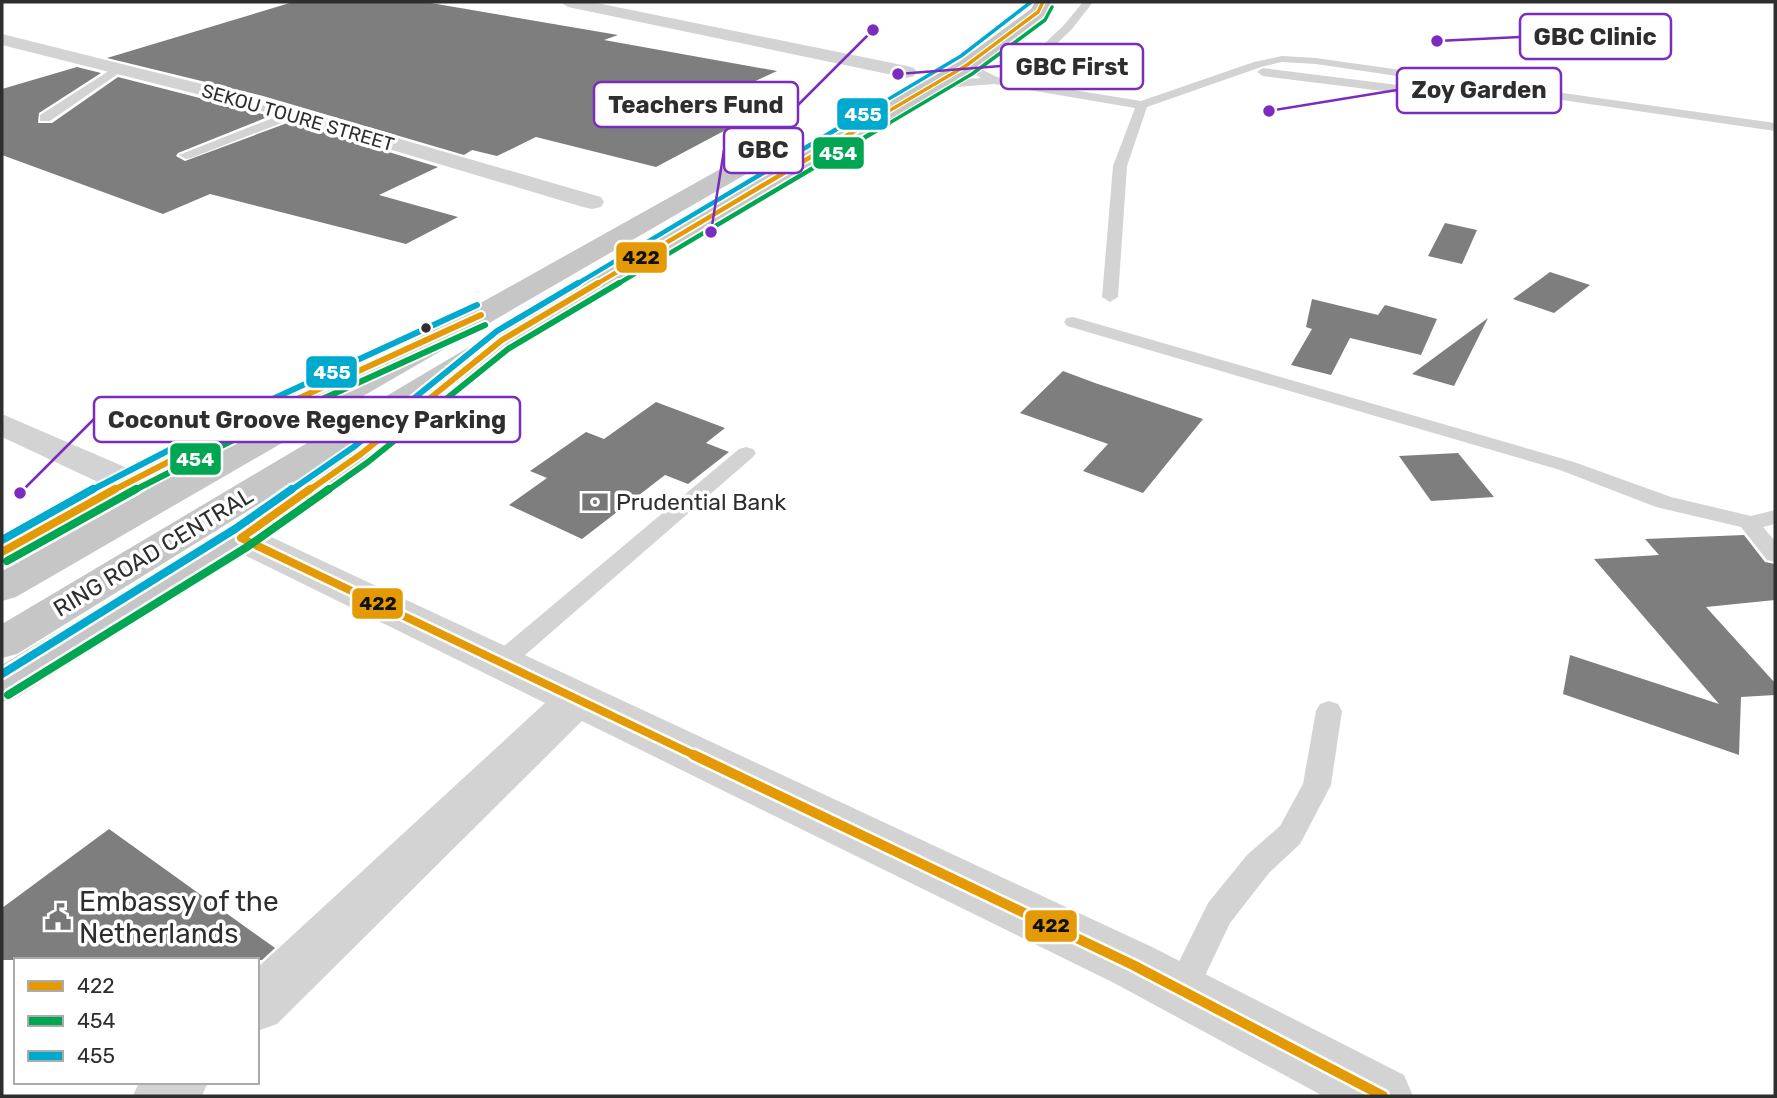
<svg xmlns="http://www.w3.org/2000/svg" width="1777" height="1098" viewBox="0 0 1777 1098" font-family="Rubik,sans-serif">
	<rect width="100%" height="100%" fill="#fff"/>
	<g fill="#7e7e7e">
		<path d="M293,2h132l193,33 -14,5 173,31 -90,42 50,11 -81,43 -120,-30 -39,19 -25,-6 -8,5 -201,-59 -156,-38z"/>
		<path d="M77,67l24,6 -62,40 -1,10h14l66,-46 152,39 -92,37 -2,3 9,5 105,-39 148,45 -59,28 79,22 -52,27 -196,-50 -47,20 -161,-59v-66z"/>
		<path d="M1445,223l32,7 -15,34 -34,-8z"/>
		<path d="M1550,272l40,13 -36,28 -41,-14z"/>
		<path d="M1312,299l66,16 7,-10 52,14 -16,36 -71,-17 -19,37 -40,-10 21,-36 -6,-2z"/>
		<path d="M1488,318l-34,68 -42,-12z"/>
		<path d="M1063,371l32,12 108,36 -60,74 -60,-22 25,-27 -88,-31z"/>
		<path d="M656,402l69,26 -19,15 23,9 -41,32 -23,-9 -83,64 -73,-34 38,-27 -17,-7 56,-39 18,7z"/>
		<path d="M1458,453l36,44 -63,4 -32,-45z"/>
		<path d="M1744,535l21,27 10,2v36l-69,7 69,76v12l-34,2 -2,58 -176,-61 7,-39 149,49 -125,-145 65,-4 -14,-16z"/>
		<path d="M109,829l166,119 -13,12h-260v-52z"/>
	</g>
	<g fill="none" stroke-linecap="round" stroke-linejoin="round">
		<g fill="#d3d3d3" fill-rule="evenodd">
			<path d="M1083,2h10l-21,27 -54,52 123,20 113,-39 28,-6 34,2 459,65v8l-343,-50 -33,12 -136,-17 -6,-4 6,-4 135,17 19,-6 -101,-15 -34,-2 -21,5 -114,40 -20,59 -9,131 -8,5 -8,-5 11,-131 22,-58 -141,-24 -61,5 -6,-4 6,-4 48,-3 -18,-11 -2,-2 6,-3 30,15 10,2 57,-54z"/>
			<path d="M115,67l10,2 -75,52h-10v-6z"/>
			<path d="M293,110l4,1v6l-106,41 -5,1 -7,-4z"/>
			<path d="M1073,317l501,145 97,35 80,19 24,-6v14l-12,3 12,14v21l-8,-2 -26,-33 -85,-20 -96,-37 -493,-144 -3,-4 3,-4z"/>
			<path d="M746,447l7,2 3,4 -3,4 -244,212 -9,3 -9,-3 -4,-6 4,-6 248,-208z"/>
			<path d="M1329,701l9,3 4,7 -11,74 -31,59 -31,29 -39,50 -37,78 -12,4 -12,-4 -4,-11 43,-87 39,-48 33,-29 23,-42 13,-73 4,-7z"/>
		</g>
		<g fill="#d3d3d3" fill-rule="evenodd">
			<path d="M560,2h32l315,64 7,2 3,4 -3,4 -7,2 -339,-71z"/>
			<path d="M2,34l260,65 339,98 3,5 -3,5 -9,2 -9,-2 -335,-100 -246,-62z"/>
			<path d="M2,414l139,60 5,8 -5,8 -13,3 -13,-3 -113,-53z"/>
			<path d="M241,526l13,3 898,418 252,128 9,21h-90l-209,-113 -532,-262 -305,303 -20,7v-63l288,-265 -317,-156 -6,-9 6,-9z"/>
			<path d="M139,1082h69l-6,14h-69z"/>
		</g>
		<g fill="#c6c6c6" fill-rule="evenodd">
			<path d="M1035,2h16l-7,14 -70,53 -629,381 11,-2 12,3 5,7 -5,7 -114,82 -236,150 -16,5v-37l226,-136 107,-72 -318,197 -15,4v-34l489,-290 469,-273 71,-52z"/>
			<path d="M766,146l8,2 3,5 -3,5 -758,439 -14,4v-30l223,-125 -209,115 -14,3v-28l204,-107 12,-3 12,3 5,7 -5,7 528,-295z"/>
		</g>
		<defs>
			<path id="bus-1-far4" d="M865,125l102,-60 71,-53 5,-10"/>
			<path id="bus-1-far3" d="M595,285l273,-162"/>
			<g id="bus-1-far2">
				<path d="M112,491l124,-64 245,-112"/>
				<path d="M308,491l53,-37 141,-114 96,-57"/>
			</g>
			<g id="bus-1-far1">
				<path d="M310,489l-69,49 457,219"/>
				<path d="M2,552l113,-63"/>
			</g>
			<path id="bus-1" d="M694,755l439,210 250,131"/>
			<path id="bus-2-far3" d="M886,125l86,-51 73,-54 7,-13"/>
			<path id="bus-2-far2" d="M616,285l273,-162"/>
			<g id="bus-2-far1">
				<path d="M133,491l108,-55 244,-111"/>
				<path d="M327,491l41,-29 140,-113 111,-66"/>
			</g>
			<g id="bus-2">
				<path d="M7,561l129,-72"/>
				<path d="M8,695l239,-148 82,-58"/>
			</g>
			<path id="bus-3-far3" d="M845,125l116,-69 70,-54"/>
			<path id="bus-3-far2" d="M575,285l272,-162"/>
			<g id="bus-3-far1">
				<path d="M90,491l141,-73 246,-113"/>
				<path d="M290,491l65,-45 142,-115 81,-48"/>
			</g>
			<g id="bus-3">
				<path d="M2,540l91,-51"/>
				<path d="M2,674l233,-145 57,-40"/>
			</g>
		</defs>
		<use href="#bus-1-far4" stroke="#fff" stroke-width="6"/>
		<use href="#bus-1-far3" stroke="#fff" stroke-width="8"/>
		<use href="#bus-1-far2" stroke="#fff" stroke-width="10"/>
		<use href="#bus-1-far1" stroke="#fff" stroke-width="13"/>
		<use href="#bus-1" stroke="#fff" stroke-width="15"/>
		<use href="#bus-2-far3" stroke="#fff" stroke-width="6"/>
		<use href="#bus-2-far2" stroke="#fff" stroke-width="8"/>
		<use href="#bus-2-far1" stroke="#fff" stroke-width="10"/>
		<use href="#bus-2" stroke="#fff" stroke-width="13"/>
		<use href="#bus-3-far3" stroke="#fff" stroke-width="6"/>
		<use href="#bus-3-far2" stroke="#fff" stroke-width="8"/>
		<use href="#bus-3-far1" stroke="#fff" stroke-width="10"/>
		<use href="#bus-3" stroke="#fff" stroke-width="13"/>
		<use href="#bus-1-far4" stroke="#e39a05" stroke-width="3.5"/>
		<use href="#bus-1-far3" stroke="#e39a05" stroke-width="4.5"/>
		<use href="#bus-1-far2" stroke="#e39a05" stroke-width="6"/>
		<use href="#bus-1-far1" stroke="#e39a05" stroke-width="8"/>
		<use href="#bus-1" stroke="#e39a05" stroke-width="10"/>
		<use href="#bus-2-far3" stroke="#00a651" stroke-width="3.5"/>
		<use href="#bus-2-far2" stroke="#00a651" stroke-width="4.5"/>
		<use href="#bus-2-far1" stroke="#00a651" stroke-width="6"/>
		<use href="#bus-2" stroke="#00a651" stroke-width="8"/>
		<use href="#bus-3-far3" stroke="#00a9ce" stroke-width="3.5"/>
		<use href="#bus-3-far2" stroke="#00a9ce" stroke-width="4.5"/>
		<use href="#bus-3-far1" stroke="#00a9ce" stroke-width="6"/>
		<use href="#bus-3" stroke="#00a9ce" stroke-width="8"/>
	</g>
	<defs>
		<symbol id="bank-bare" viewBox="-9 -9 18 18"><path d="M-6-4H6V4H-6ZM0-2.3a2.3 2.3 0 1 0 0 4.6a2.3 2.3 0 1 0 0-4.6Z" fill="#777" stroke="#fff" stroke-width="2.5" paint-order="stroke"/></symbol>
		<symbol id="civic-bare" viewBox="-9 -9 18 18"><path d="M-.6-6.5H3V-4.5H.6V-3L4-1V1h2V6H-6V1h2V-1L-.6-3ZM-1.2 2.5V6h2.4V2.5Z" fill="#777" stroke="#fff" stroke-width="2.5" paint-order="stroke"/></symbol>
	</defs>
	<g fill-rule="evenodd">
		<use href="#bank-bare" x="576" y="483" width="38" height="38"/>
		<use href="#civic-bare" x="39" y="898" width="38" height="38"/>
	</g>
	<circle fill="#2e2e2e" stroke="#fff" stroke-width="2.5" cx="426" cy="328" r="6"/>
	<g text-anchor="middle" stroke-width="7" stroke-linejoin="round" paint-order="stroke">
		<g font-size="19" fill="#2e2e2e" stroke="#fff">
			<text transform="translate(298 117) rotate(16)" y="7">SEKOU TOURE STREET</text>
		</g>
		<g font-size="23" fill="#2e2e2e" stroke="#fff" text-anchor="start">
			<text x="616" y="510">Prudential Bank</text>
		</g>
		<g font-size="23" fill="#2e2e2e" stroke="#fff">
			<text transform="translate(153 552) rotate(-31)" y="8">RING ROAD CENTRAL</text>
		</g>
		<g font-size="28" fill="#2e2e2e" stroke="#fff" text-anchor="start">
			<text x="79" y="911">Embassy of the<tspan x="79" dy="32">Netherlands</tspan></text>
		</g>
	</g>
	<path fill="none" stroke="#7b2cbf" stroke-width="2.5" d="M1437 41L1520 37M898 74L1001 66M1269 111L1397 90M873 30L798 105M711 232L724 150M20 493L94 419"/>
	<g fill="#7b2cbf" stroke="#fff" stroke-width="2.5">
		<circle cx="1437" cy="41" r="7"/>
		<circle cx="898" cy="74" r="7"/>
		<circle cx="1269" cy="111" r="7"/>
		<circle cx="873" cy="30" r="7"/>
		<circle cx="711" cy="232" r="7"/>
		<circle cx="20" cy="493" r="7"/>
	</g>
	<g fill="#fff" stroke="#7b2cbf" stroke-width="2.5">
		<rect x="1520" y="14" width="151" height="45" rx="7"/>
		<rect x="1001" y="44" width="142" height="45" rx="7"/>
		<rect x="1397" y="68" width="164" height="45" rx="7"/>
		<rect x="594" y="82" width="204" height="45" rx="7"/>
		<rect x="724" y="128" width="79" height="45" rx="7"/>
		<rect x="94" y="397" width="426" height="45" rx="7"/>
	</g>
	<g font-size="24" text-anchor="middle" font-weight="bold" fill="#2e2e2e">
		<text x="1595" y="45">GBC Clinic</text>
		<text x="1072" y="75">GBC First</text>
		<text x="1479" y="98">Zoy Garden</text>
		<text x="696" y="113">Teachers Fund</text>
		<text x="763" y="158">GBC</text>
		<text x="307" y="428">Coconut Groove Regency Parking</text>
	</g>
	<g stroke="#fff" stroke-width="2.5">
		<rect x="836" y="97" width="53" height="34" rx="7" fill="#00a9ce"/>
		<rect x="812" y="136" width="53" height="34" rx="7" fill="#00a651"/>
		<rect x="615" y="241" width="53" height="33" rx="7" fill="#e39a05"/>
		<rect x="305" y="355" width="53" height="34" rx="7" fill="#00a9ce"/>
		<rect x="169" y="442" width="53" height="34" rx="7" fill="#00a651"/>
		<rect x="351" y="587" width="53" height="33" rx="7" fill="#e39a05"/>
		<rect x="1024" y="909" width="54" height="34" rx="7" fill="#e39a05"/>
	</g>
	<g font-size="19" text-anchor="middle" font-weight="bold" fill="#fff">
		<text x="863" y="121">455</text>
		<text x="838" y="160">454</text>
		<text x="332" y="379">455</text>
		<text x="195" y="466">454</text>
	</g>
	<g font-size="19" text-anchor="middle" font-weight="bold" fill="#111">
		<text x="641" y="264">422</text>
		<text x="378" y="610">422</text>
		<text x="1051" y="932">422</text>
	</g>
	<rect width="1777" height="1098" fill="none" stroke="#2e2e2e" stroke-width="7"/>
	<rect x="14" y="958" width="245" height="126" fill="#ffffff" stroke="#ababab" stroke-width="2"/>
	<rect x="28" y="981" width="35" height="10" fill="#e39a05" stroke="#ababab" stroke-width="2"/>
	<text x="77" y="993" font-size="21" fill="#2e2e2e">422</text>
	<rect x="28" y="1016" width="35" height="10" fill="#00a651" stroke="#ababab" stroke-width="2"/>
	<text x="77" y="1028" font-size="21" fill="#2e2e2e">454</text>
	<rect x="28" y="1051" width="35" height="10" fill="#00a9ce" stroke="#ababab" stroke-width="2"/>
	<text x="77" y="1063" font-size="21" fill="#2e2e2e">455</text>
</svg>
